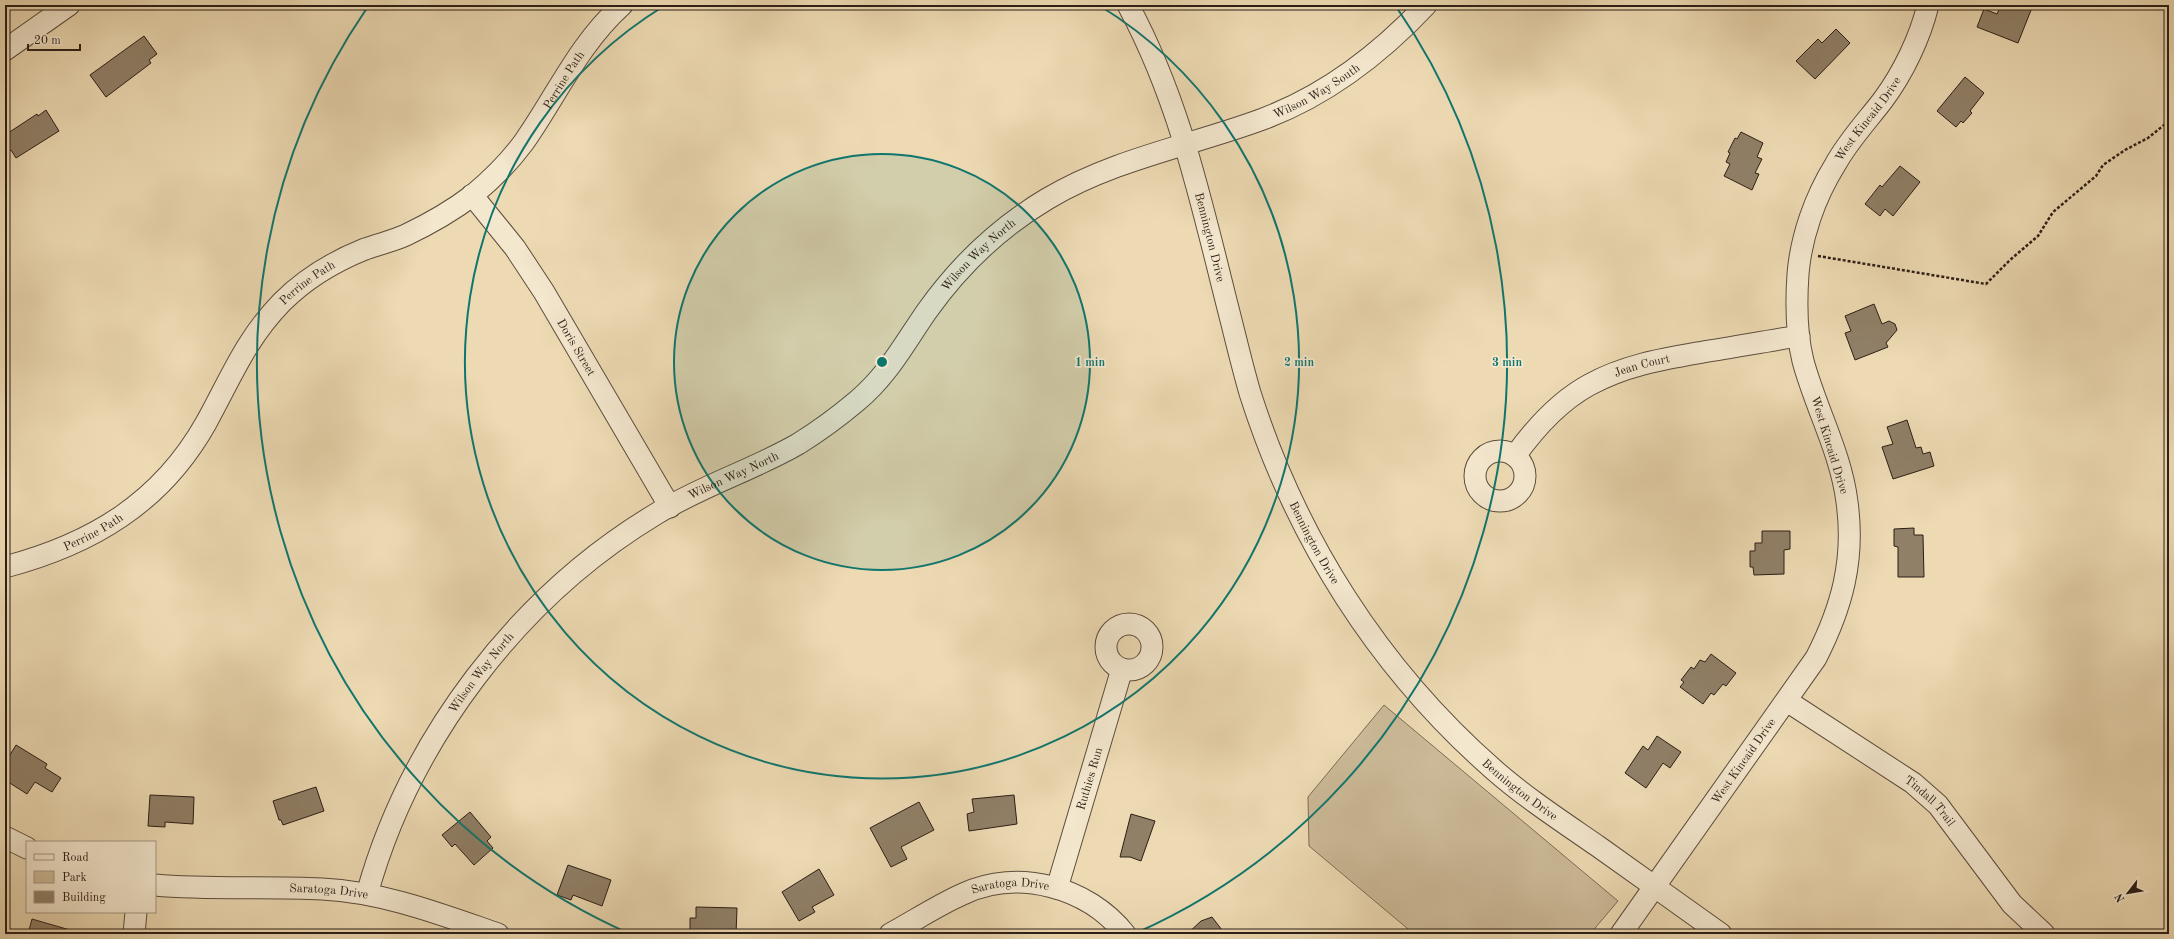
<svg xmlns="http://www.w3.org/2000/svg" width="2174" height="939" viewBox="0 0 2174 939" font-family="'Old Standard TT',serif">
	<rect width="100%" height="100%" fill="#eddab3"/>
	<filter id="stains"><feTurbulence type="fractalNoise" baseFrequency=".005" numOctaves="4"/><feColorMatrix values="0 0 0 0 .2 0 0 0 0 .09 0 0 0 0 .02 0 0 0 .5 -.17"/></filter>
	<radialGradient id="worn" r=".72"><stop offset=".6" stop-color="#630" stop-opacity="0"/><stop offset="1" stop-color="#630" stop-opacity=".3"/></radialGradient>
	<path fill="#ccba98" stroke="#7c6c57" d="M1384,705l234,196 -28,33h-176l-105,-88 -1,-49z"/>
	<g fill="#908068" stroke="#2b1e16">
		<path d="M2001,5h32l-15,38 -41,-16 7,-18 13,5z"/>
		<path d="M1836,29l14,14 -35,36 -19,-18 22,-22 4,4z"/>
		<path d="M144,36l13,18 -8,6 2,3 -45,34 -16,-22z"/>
		<path d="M1965,77l19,16 -14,18 2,2 -9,10 -2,-2 -5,6 -19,-16z"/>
		<path d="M46,110l13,21 -43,27 -5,-8 -6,4v-19l32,-21 1,2z"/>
		<path d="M1741,132l22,11 -6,14 5,2 -7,14 4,1 -7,16 -28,-14 6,-12 -4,-2 4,-9 -2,-1 7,-14 2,1z"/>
		<path d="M1900,166l20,16 -27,34 -8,-7 -5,7 -15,-12 15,-19 2,2z"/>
		<path d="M1874,304l8,20 7,-3 6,3 2,6 -11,13 2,4 -33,13 -10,-27 6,-2 -6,-15z"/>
		<path d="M1907,420l9,28 5,-1 2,7 7,-2 4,14 -41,13 -11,-32 11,-3 -6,-17z"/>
		<path d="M1914,528v7h9l1,42h-26v-30l-4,-1v-17z"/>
		<path d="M1762,531h28v18l-6,1v24l-30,1 -1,-8h-3v-16h5v-8h7z"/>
		<path d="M1711,654l25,19 -10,13 -3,-2 -9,11 -3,-2 -8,11 -23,-17 4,-5 -3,-2 10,-13 3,2 6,-9 5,2z"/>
		<path d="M1657,736l24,16 -11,16 -7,-5 -17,25 -21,-15 18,-27 5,4z"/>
		<path d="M16,745l31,19 -2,4 16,10 -9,14 -17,-10 -8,12 -22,-14v-17z"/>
		<path d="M316,787l8,24 -41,14 -2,-5h-2l-6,-19z"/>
		<path d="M150,795l44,2 -1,27 -28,-2v5l-17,-1z"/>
		<path d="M1014,795l3,29 -48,7 -2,-17 7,-2 -2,-13z"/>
		<path d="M919,802l15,28 -33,17 6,12 -16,8 -21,-39z"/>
		<path d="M470,812l21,25 -4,4 6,7 -19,17 -19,-21 -3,3 -10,-12z"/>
		<path d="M1131,814l24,7 -14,40 -11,-4h-10z"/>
		<path d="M568,865l43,15 -9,26 -29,-11 -2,5 -14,-5z"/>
		<path d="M819,869l15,26 -22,12 3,5 -16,9 -17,-29z"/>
		<path d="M696,907l41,1 -1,26h-46v-16h6z"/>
		<path d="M1212,917l13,17h-38l14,-13z"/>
		<path d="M32,919l38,11v4h-42z"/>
	</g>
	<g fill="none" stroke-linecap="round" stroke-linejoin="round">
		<defs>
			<g id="minor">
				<path id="s1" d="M1128,5c54,100 75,206 103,315 6,24 12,49 19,73 46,145 128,275 243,376 33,29 70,53 106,78 41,29 81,58 122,87"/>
				<path d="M5,50l64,-45"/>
				<path id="s2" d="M472,195l43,53 29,44 126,215"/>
				<circle cx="1500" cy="476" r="25"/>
				<path id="s3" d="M1515,456c20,-28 43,-54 74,-71 36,-20 74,-26 114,-33 32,-5 64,-11 96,-16"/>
				<path id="s4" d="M5,567c87,-23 156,-64 201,-144 25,-45 39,-83 76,-121 23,-23 53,-41 83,-53 14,-5 28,-8 41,-14 23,-11 46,-24 67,-40 18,-15 37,-34 51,-53 33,-47 54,-97 98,-137"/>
				<circle cx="1129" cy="647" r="23"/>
				<path id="s5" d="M1787,701l126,82 25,22 74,99 32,30"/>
				<path d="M5,837l22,11"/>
				<path id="s6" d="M155,885c55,5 111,1 167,4 61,3 118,25 176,45"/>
				<path id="s7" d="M1057,888l65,-219"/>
				<path id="s8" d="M367,894c43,-155 151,-297 289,-380 45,-28 97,-44 142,-70 21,-13 40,-27 59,-43 31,-26 47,-57 70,-90 32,-45 73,-84 120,-112 67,-40 143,-53 216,-80 64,-24 117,-65 163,-114"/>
				<path d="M134,934l2,-22"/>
				<path id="s9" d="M890,934c24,-13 48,-29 73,-40 55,-26 125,-7 162,40"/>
				<path id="s10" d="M1621,934l195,-276c26,-51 39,-98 31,-156 -6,-49 -31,-93 -44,-141 -7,-28 -7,-58 -5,-87 3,-37 17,-77 37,-109 13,-24 32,-44 48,-65 20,-27 37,-62 45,-95"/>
			</g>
		</defs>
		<use href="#minor" stroke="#5c4d3d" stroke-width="23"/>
		<path stroke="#2b1e16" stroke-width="2.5" stroke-dasharray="3 2" stroke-linecap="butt" d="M1818,256l168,28 24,-24 28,-24 15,-24 43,-36 7,-11 22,-15 23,-12 21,-17"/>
		<use href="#minor" stroke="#f3e7ce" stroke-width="21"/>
	</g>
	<circle cx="882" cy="362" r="208" fill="#0f766e" fill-opacity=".12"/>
	<g fill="none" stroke="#0f766e" stroke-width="2">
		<circle cx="882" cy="362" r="208"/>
		<path d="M1100 6A417 417 0 1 1 664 6"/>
		<path d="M628 933A625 625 0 0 1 367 8M1397 8A625 625 0 0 1 1136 933"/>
	</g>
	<g text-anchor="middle" stroke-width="3.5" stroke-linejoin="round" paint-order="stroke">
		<g font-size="12" fill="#2b1e16" stroke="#f3e7ce">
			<text dy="4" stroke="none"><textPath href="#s4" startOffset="766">Perrine Path</textPath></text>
			<text dy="4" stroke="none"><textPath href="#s8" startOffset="1291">Wilson Way South</textPath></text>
			<text dy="4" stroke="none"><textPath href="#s10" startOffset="908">West Kincaid Drive</textPath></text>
			<text dy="4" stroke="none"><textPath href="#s1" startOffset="247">Bennington Drive</textPath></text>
			<text dy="4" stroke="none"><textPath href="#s8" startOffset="911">Wilson Way North</textPath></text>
			<text dy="4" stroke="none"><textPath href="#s4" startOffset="430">Perrine Path</textPath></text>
			<text dy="4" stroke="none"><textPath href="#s2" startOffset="185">Doris Street</textPath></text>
			<text dy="4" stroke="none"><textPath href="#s3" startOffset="160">Jean Court</textPath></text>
			<text transform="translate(1830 445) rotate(73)" y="4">West Kincaid Drive</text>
			<text dy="4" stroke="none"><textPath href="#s8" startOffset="575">Wilson Way North</textPath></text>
			<text dy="4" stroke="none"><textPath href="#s4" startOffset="95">Perrine Path</textPath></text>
			<text dy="4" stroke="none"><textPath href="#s1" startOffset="571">Bennington Drive</textPath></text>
			<text dy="4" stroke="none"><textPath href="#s8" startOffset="251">Wilson Way North</textPath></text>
			<text dy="4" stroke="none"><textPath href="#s10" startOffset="212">West Kincaid Drive</textPath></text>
			<text dy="4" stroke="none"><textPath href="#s7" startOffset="114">Ruthies Run</textPath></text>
			<text dy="4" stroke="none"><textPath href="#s1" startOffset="895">Bennington Drive</textPath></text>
			<text dy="4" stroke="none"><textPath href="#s5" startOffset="175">Tindall Trail</textPath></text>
			<text dy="4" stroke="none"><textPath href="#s9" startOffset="132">Saratoga Drive</textPath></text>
			<text dy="4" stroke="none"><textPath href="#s6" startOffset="174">Saratoga Drive</textPath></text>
		</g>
	</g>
	<circle cx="882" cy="362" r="6" fill="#0f766e" stroke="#f3e7ce" stroke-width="2"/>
	<g font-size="12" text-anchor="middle" font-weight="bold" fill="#0f766e" stroke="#f3e7ce" stroke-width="3.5" stroke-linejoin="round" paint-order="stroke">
		<text x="1090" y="366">1 min</text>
		<text x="1299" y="366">2 min</text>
		<text x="1507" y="366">3 min</text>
	</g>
	<rect width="2174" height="939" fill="none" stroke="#eddab3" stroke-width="20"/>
	<rect x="6" y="6" width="2162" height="927" fill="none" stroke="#2b1e16" stroke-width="2"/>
	<rect x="10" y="10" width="2154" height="919" fill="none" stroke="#2b1e16"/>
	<rect x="26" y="841" width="130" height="72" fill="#f3e7ce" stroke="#a39784"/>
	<rect x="34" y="854" width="20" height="6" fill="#f3e7ce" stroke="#a39784"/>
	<text x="62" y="861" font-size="12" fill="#2b1e16">Road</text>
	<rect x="34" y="871" width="20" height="12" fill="#ccba98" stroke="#a39784"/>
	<text x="62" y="881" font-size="12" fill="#2b1e16">Park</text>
	<rect x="34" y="891" width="20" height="12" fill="#908068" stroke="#a39784"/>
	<text x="62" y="901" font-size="12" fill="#2b1e16">Building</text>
	<g transform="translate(2128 893) rotate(239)" stroke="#f3e7ce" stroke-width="3" paint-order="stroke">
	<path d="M0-3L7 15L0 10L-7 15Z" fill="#2b1e16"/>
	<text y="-6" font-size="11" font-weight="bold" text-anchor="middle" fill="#2b1e16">N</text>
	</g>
	<path d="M28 44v6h52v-6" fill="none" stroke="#2b1e16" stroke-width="2"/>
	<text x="34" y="44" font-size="12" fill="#2b1e16" stroke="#f3e7ce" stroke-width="3" paint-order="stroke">20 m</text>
	<rect width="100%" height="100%" filter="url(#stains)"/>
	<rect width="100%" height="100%" fill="url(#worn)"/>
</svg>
